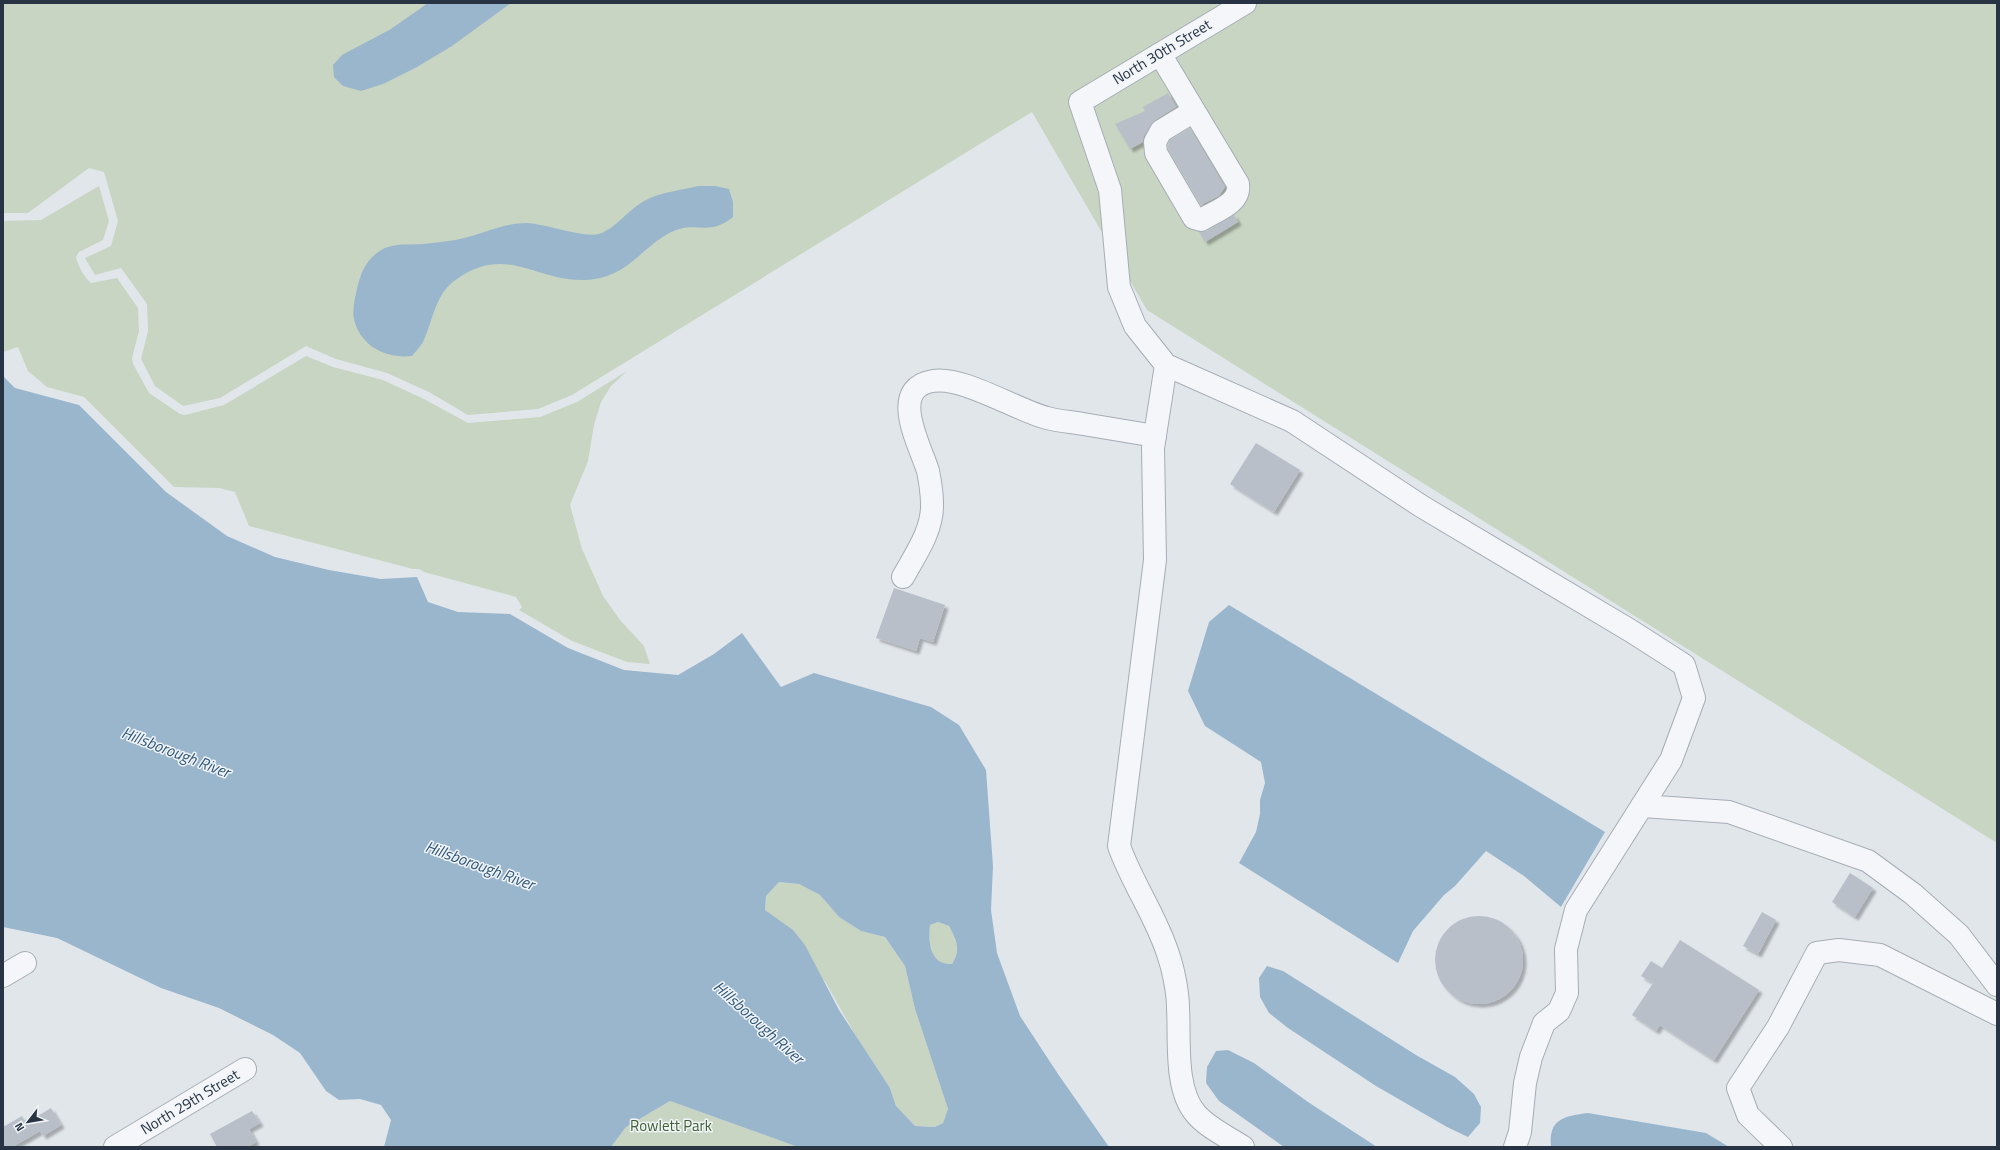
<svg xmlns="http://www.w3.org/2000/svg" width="2000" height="1150" viewBox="0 0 2000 1150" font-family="'Titillium Web',sans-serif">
	<defs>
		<filter id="shadow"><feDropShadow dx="3.5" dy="3.5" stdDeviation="1" flood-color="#0004"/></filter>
	</defs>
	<rect width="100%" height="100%" fill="#e1e6eb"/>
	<g fill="#c8d5c2">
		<path d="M3,3h1994v840l-850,-533 -115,-198 -460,283 -34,14 -70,6 -39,-23 -42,-19 -51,-14 -30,-13 -86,52 -37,8 -28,-20 -14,-27 7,-28 -1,-27 -26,-36 -26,7 -10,-17 26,-12 7,-25 -14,-49 -15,-4 -61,45h-25z"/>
		<path d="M99,186l10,35 -6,19 -24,12 -3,5c2,9 8,20 15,26l26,-5 21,30 1,23 -7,27 1,6 16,29 31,21 5,1 39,-10 82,-49 27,11 50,13 41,19 44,24 72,-6 37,-15 50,-31 -16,15 -10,16 -7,23 -6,36 -18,44 12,44 21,47 17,24 24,26 6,18 -23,-2 -55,-21 -53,-31 3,-3 -6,-10 -92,-25 -5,-3h-6l-164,-43 -14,-34 -16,-4 -45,-1 -90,-90 -37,-10 -19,-16 -10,-24 -15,5v-131l38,-1z"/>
		<path d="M779,882l20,2 21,11 19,22 22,14 24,6 20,29 10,43 33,100 -5,14 -8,4 -20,-1 -19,-20 -6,-18 -33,-50 -31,-55 -61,-73 1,-14z"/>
		<path d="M938,922l11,4c8,15 12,22 3,38 -22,1 -24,-22 -22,-39z"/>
		<path d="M670,1101l128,46h-187l15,-20z"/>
	</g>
	<g fill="#9ab6cd" fill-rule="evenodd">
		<path d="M428,3h83l-59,43 -35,21 -34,17 -22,7 -18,-5 -9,-9 -1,-12 9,-10 49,-26z"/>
		<path d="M698,186h17l14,3 4,13v15c-23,19 -35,5 -57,13 -36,15 -45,48 -91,50 -49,2 -78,-36 -128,-1 -22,14 -24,42 -34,63 -3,5 -8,10 -11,14 -26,3 -52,-10 -58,-37 -2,-9 1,-21 3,-30 4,-18 10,-32 28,-41 12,-5 26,-3 39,-4 14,-2 31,-3 44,-7 21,-6 38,-14 59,-14 19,1 57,15 72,11 18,-6 31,-27 49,-35 15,-7 34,-9 50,-13z"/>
		<path d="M3,376l12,12 64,17 87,87 61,44 48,21 54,13 52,9 36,-2 11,25 30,10 52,2 58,34 56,22 54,5 36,-21 28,-21 39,54 33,-14 117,34 28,18 27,45 7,96 -2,44 6,43 23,63 38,58 51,73h-311l-128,-46 -44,26 -15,20h-227l7,-27 -10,-15 -21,-6 -21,1 -13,-9 -26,-38 -27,-18 -54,-27 -58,-20 -104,-50 -54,-11zM779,882l20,2 21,11 19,22 22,14 24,6 20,29 10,43 33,100 -5,14 -8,4 -20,-1 -19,-20 -6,-18 -51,-78 -34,-65 -12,-15 -28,-20 1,-14zM938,922l11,4c8,15 12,23 3,38 -22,1 -24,-22 -22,-39z"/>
		<path d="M1229,605l376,227 -44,75 -37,-31 -38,-25 -31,35 -11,9 -31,36 -15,32 -159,-100 17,-31 4,-18v-14l5,-17 -4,-21 -56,-36 -17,-35 21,-69z"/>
		<path d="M1267,966l16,5 133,84 39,22 19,17 7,13 -1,16 -12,14 -21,-10 -71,-41 -88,-58 -19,-15 -9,-16 -1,-19z"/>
		<path d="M1228,1050l26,13 54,39 69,45h-93l-65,-46 -13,-18 1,-16 9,-16z"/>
		<path d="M1588,1113l118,20 23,14h-178c-3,-28 13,-31 37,-34z"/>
	</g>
	<g fill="#b8bfc9" filter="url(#shadow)">
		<path d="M1168,93l8,14 -22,14 -10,15 -1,6 -13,7 -15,-25 30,-13 -2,-4z"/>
		<path d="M1190,128l35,59 -6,9 -18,9 -33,-56v-4l2,-5z"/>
		<path d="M1234,215l4,7 -33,20 -6,-10 8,-1z"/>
		<path d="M1256,443l44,27 -26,42 -44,-28z"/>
		<path d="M894,588l51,17 -12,37 -13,-4 -4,13 -40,-13z"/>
		<path d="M1850,873l23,15 -18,29 -23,-15z"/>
		<path d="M1762,912l14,8 -18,34 -15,-8z"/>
		<circle cx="1479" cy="960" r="44"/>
		<path d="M1680,940l79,50 -45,70 -54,-35 -4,6 -24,-16 21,-32 -12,-7 10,-15 11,7z"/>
		<path d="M51,1108l10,17 -18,11 -3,-5 -28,16h-9v-20l19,-11 4,7z"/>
		<path d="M252,1111l8,12 -11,6 7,13 -9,5h-30l-7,-13z"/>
	</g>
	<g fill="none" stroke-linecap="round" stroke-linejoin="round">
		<defs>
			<g id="minor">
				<path d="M1245,3l-165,99 30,88 9,97 16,39 31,39 126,56 129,85 210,125 53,34 10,33 -23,62 -95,150 -10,39 1,44 -8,18 -15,12 -13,34 -6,26 -5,49 -5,15"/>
				<path d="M1160,54l78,130c3,20 -23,27 -37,36l-7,-2 -38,-65 -1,-11 6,-11 33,-20"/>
				<path d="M1166,365l-13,83 2,112 -36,286c13,37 37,70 49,108 5,14 10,38 10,54 2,31 -4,81 18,106 12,14 32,23 47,33"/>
				<path d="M903,577c12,-22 30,-47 29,-73 0,-10 -2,-23 -4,-33 -7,-24 -41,-83 5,-90 30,-5 83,29 114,37 11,3 24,4 36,6 24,4 48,8 72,12"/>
				<path d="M1642,806l87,6 139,49 45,33 46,41 38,50"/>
				<path d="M3,976l22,-13"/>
				<path d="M115,1147l130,-78"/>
				<path d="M1781,1147l-33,-32 -10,-27 40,-61 39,-74 22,-3 41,5 117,59"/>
			</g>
		</defs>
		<use href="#minor" stroke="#a6adb6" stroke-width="24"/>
		<use href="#minor" stroke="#f5f6f9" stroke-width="22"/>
	</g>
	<g text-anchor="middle" stroke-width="3" stroke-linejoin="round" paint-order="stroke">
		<g font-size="15" fill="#283444" stroke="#f1f5f8">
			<text transform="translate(1162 52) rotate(-31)" y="5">North 30th Street</text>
			<text transform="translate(190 1102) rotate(-31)" y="5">North 29th Street</text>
		</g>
		<g font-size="15" fill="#406135" stroke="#f1f5f8">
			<text x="671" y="1131">Rowlett Park</text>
		</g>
		<g font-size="16" font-style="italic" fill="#2f567b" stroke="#f1f5f8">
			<text transform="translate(176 752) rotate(21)" y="6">Hillsborough River</text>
			<text transform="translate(480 865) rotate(20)" y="6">Hillsborough River</text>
			<text transform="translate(759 1022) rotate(42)" y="6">Hillsborough River</text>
		</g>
	</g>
	<rect width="2000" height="1150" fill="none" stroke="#283444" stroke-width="8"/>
	<g transform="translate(28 1122) rotate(239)" stroke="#f1f5f8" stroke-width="3" paint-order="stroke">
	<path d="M0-3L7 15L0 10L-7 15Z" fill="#283444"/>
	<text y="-6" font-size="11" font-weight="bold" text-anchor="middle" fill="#283444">N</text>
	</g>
</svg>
